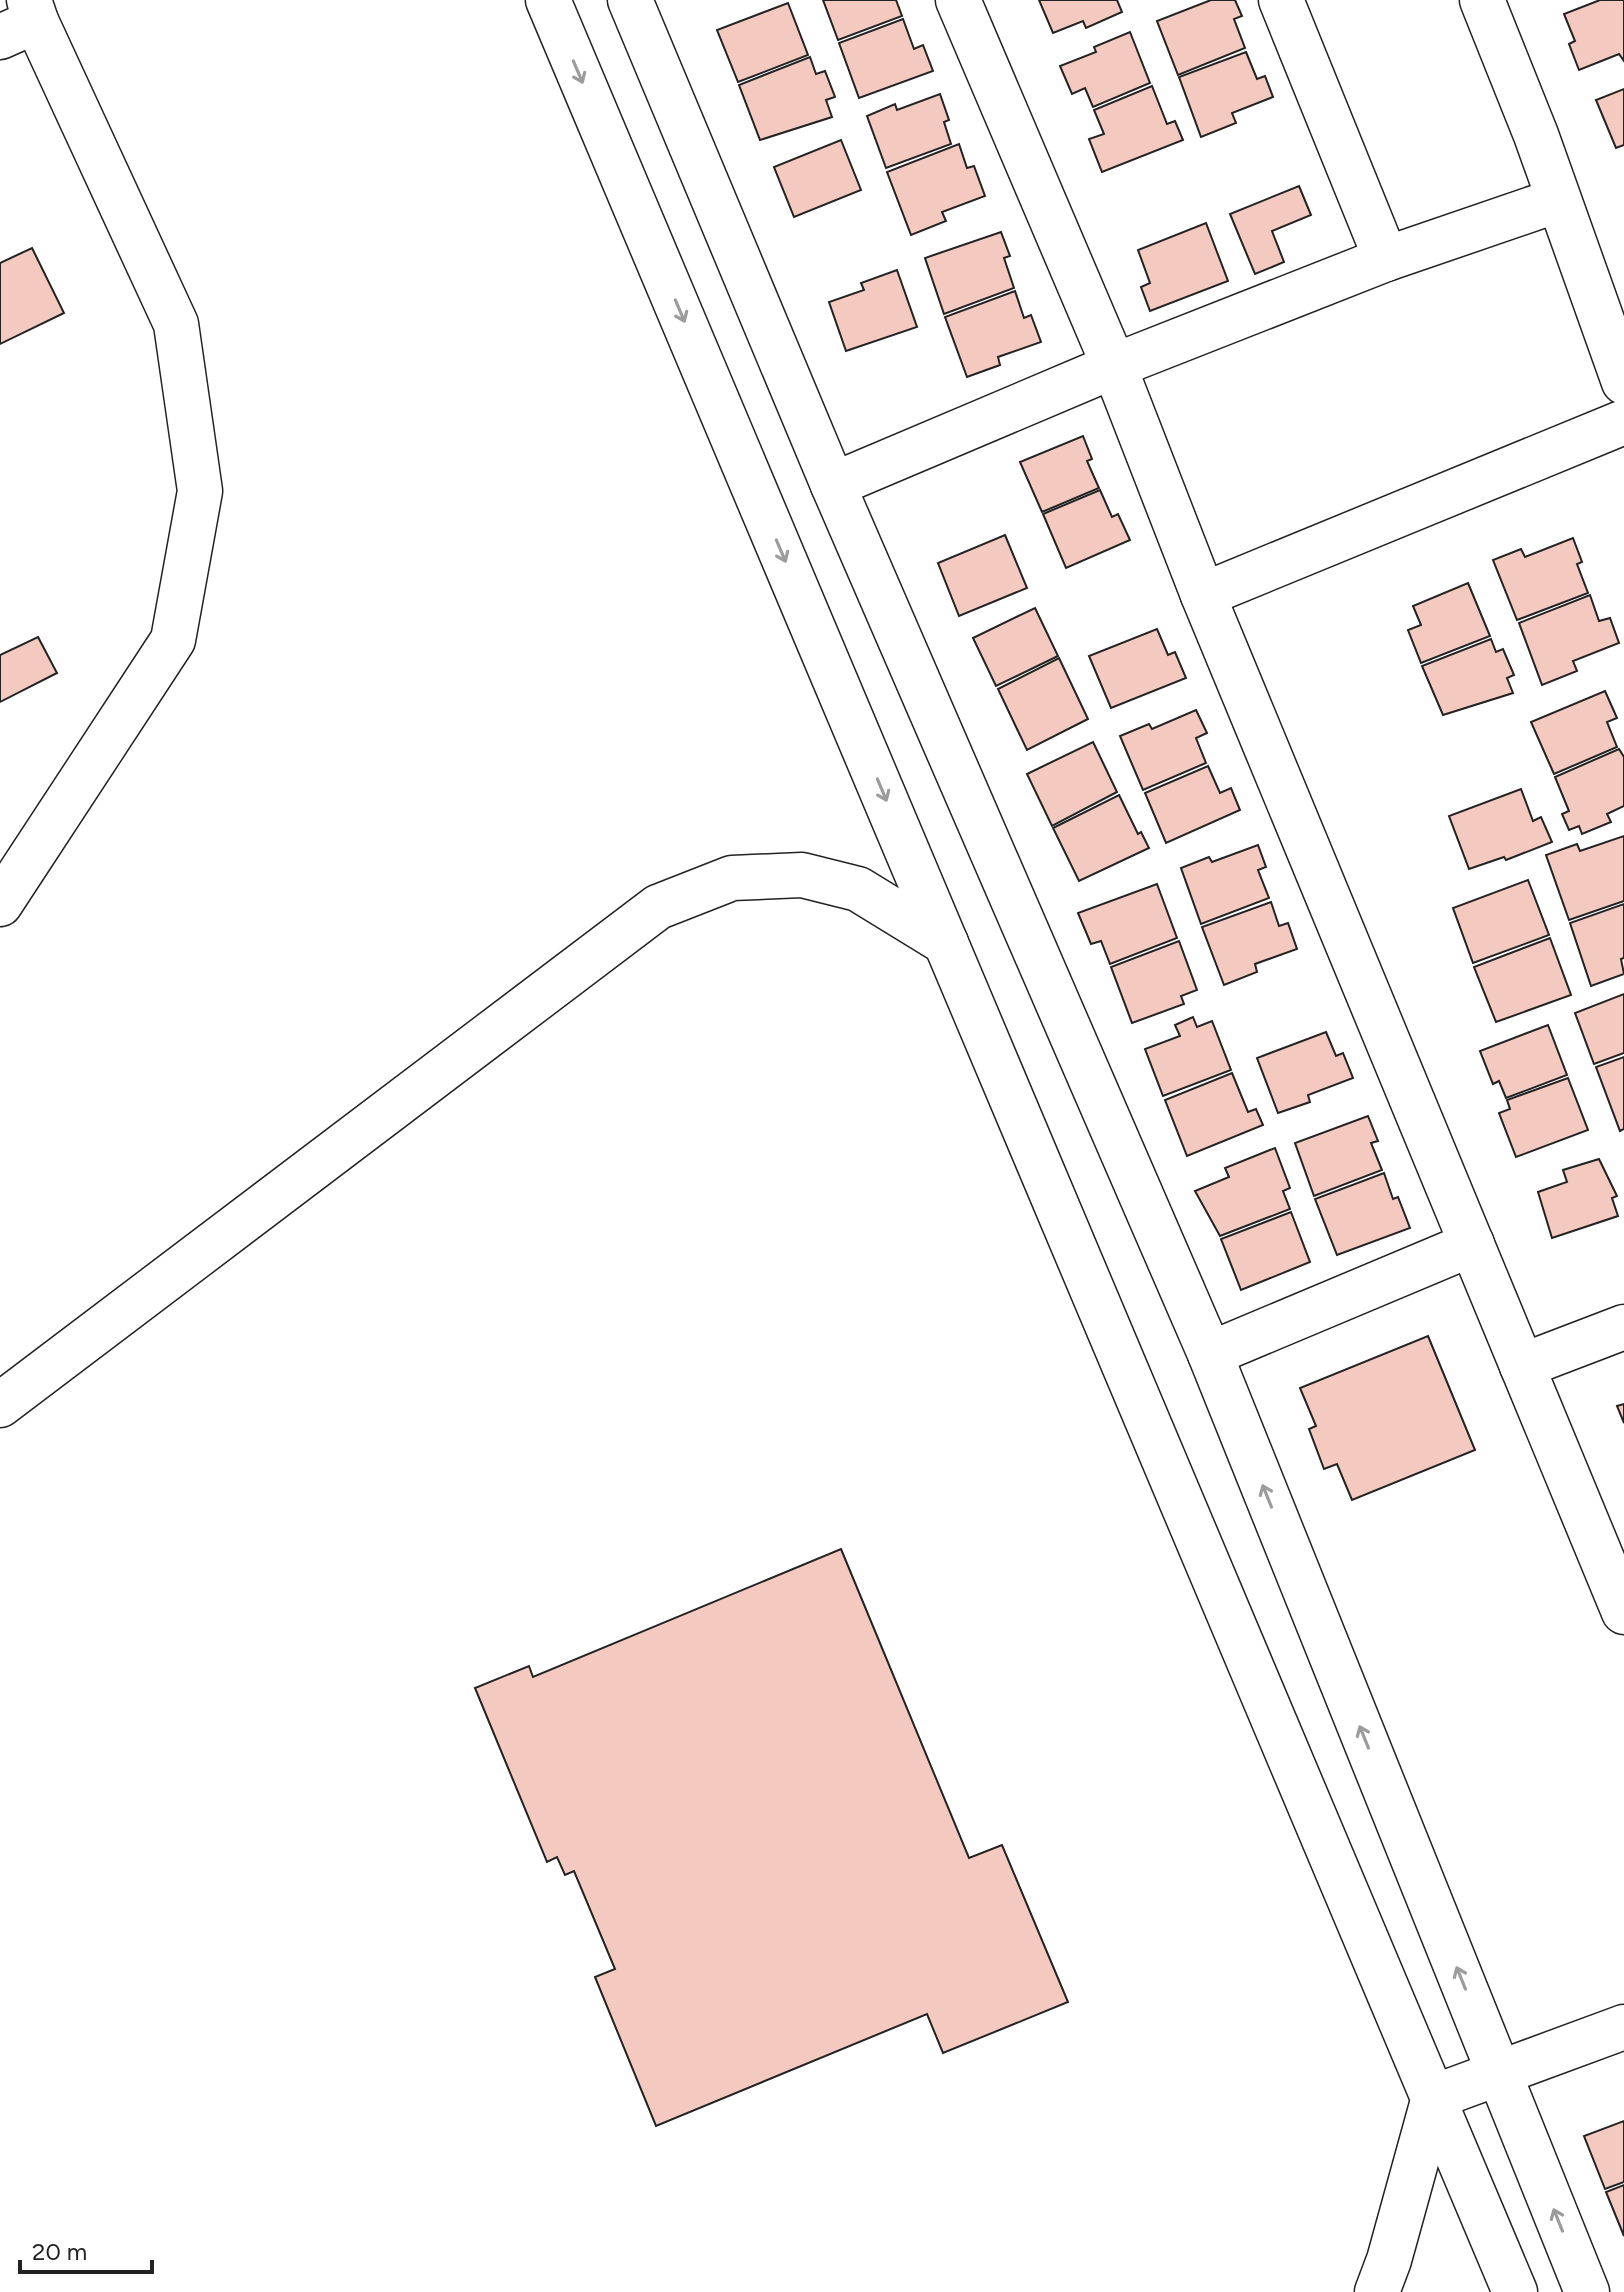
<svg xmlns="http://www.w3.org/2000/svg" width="1624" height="2292" viewBox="0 0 1624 2292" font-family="Figtree,sans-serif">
	<rect width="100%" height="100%" fill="#fff"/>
	<g fill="#f3c9c0" stroke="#222" stroke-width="2">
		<path d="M823,0h73l6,16 -64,24z"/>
		<path d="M1039,0h78l5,12 -36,16 -3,-7 -30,12z"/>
		<path d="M1211,0h24l7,16 -8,3 11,29 -67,27 -21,-54z"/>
		<path d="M1600,0h24v61l-5,-7 -40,16 -10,-26 6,-3 -11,-27z"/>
		<path d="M788,3l20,52 -70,27 -21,-52z"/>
		<path d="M903,19l11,30 9,-4 10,26 -74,27 -20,-55z"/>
		<path d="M1130,32l20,51 -57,24 -8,-19 -13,6 -12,-28 36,-14 -2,-5z"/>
		<path d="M1246,52l11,27 8,-3 8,21 -41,16 4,10 -35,14 -22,-60z"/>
		<path d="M810,57l6,17 9,-3 10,26 -9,3 6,17 -72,23 -21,-55z"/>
		<path d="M1152,86l15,38 8,-3 8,19 -81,32 -13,-33 15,-5 -10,-24z"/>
		<path d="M1624,89v56l-8,3 -20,-48z"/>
		<path d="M940,94l9,26 -5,2 7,22 -65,24 -19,-52 28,-12 2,6z"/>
		<path d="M841,140l20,50 -67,27 -20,-50z"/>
		<path d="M959,144l8,24 7,-2 11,30 -43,16 4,9 -35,14 -24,-63z"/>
		<path d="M1299,186l12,29 -39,16 12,31 -29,12 -25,-60z"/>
		<path d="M1206,223l22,58 -78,30 -9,-24 9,-4 -12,-33z"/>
		<path d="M1001,232l9,24 -6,2 10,30 -70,26 -19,-56z"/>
		<path d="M32,248l32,65 -64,31v-81z"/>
		<path d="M897,270l20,57 -71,24 -17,-49 35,-12 -3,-7z"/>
		<path d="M1015,291l9,27 7,-3 10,27 -43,15 2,8 -33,12 -22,-60z"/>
		<path d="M1083,436l9,23 -5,2 12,27 -57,24 -22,-50z"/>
		<path d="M1100,490l12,27 6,-3 12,26 -64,28 -23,-54z"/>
		<path d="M1005,535l22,53 -68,28 -21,-53z"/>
		<path d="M1573,538l9,24 -5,2 11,29 -71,27 -24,-60 28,-11 4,8z"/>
		<path d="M1468,583l22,53 -69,27 -13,-33 13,-5 -8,-19z"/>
		<path d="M1590,595l9,26 11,-3 9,25 -46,18 4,10 -35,14 -23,-62z"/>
		<path d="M1035,608l23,48 -62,30 -23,-48z"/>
		<path d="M1157,629l11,26 7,-3 11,26 -75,30 -22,-52z"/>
		<path d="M38,637l19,36 -57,29v-47z"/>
		<path d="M1491,639l5,13 7,-3 11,26 -7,3 6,15 -70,22 -21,-49z"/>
		<path d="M1059,658l29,61 -61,31 -29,-61z"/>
		<path d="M1605,691l12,27 -10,4 10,25 -63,27 -23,-52z"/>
		<path d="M1196,710l11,23 -11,5 10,25 -63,27 -23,-54 29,-12 3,5z"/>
		<path d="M1093,742l24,50 -65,34 -25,-52z"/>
		<path d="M1619,749l5,8v49l-17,8 4,8 -29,12 -3,-8 -10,4 -7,-16 7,-3 -14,-34z"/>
		<path d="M1208,766l12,27 11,-5 9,22 -74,33 -21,-50z"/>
		<path d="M1521,789l12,32 8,-4 11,25 -46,18 -2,-3 -35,12 -20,-53z"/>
		<path d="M1119,795l19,39 3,-2 8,16 -70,33 -26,-53z"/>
		<path d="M1624,836v65l-55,19 -23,-65 31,-11 3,7z"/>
		<path d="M1258,845l8,22 -8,3 11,28 -68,26 -20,-56 28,-11 3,5z"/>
		<path d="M1528,880l21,55 -76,28 -20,-55z"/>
		<path d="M1157,884l20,54 -67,26 -9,-23 -10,3 -13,-31z"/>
		<path d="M1271,902l8,24 9,-3 9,26 -42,15 2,8 -33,13 -22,-58z"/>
		<path d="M1624,904v54l-3,1 3,15 -33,12 -21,-63z"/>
		<path d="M1550,938l21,57 -75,27 -22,-55z"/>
		<path d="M1179,941l18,49 -16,6 3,8 -52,19 -21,-56z"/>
		<path d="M1624,994v59l-30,11 -19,-51z"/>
		<path d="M1193,1017l4,10 15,-6 19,49 -68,26 -18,-47 35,-13 -5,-11z"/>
		<path d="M1548,1025l19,50 -61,23 -7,-17 -6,3 -13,-33z"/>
		<path d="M1326,1032l10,24 7,-3 10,25 -45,17 2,7 -32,11 -21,-55z"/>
		<path d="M1624,1057v72l-4,2 -24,-64z"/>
		<path d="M1232,1073l16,39 8,-3 7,16 -76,31 -22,-56z"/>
		<path d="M1568,1078l20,52 -72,27 -17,-44 11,-4 -3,-9z"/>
		<path d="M1368,1116l10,25 -7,2 11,27 -68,26 -19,-53z"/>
		<path d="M1275,1148l15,40 -7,3 7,18 -70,27 -25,-45 34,-14 -4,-9z"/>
		<path d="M1599,1159l18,37 -5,2 6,18 -66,22 -14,-46 29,-10 -4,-12z"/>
		<path d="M1384,1173l9,26 5,-2 12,31 -73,27 -22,-56z"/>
		<path d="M1291,1212l19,50 -69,28 -20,-51z"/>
		<path d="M1428,1336l47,114 -123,50 -15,-36 -13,5 -15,-40 7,-3 -16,-38z"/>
		<path d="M1624,1404v19l-7,-17z"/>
		<path d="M841,1549l128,309 33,-13 66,157 -125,51 -16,-39 -271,112 -61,-149 20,-8 -41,-98 -9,4 -8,-18 -10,5 -72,-174 54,-22 4,11z"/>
		<path d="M1624,2121v61l-19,7 -21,-53z"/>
		<path d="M1624,2185v51l-18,-44z"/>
	</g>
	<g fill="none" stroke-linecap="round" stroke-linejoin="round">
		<defs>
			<g id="minor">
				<path d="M548,0l967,2292"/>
				<path d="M630,0l203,485 377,869 377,938"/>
				<path d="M958,0l156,366 89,229 421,1017"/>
				<path d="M1281,0l105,259"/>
				<path d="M1482,0l54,135 88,247"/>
				<path d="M0,37l36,-16"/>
				<path d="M833,485l281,-119 272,-107 172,-59"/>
				<path d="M1203,595l421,-173"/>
				<path d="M0,904l173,-264 27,-149 -24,-167 -140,-303 -7,-21"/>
				<path d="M1210,1354l262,-110"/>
				<path d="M1522,1366l102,-39"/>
				<path d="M0,1405l658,-498 74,-29 70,-3 56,14 88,54"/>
				<path d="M1377,2292l12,-32 45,-163 190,-70"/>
			</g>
		</defs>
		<use href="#minor" stroke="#222" stroke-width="47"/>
		<use href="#minor" stroke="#fff" stroke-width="44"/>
	</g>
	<defs><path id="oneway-shaft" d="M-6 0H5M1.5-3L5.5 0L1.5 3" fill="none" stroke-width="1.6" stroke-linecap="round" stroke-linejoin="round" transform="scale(2)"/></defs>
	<g stroke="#9c9c9c">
		<use href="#oneway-shaft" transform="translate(578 72) rotate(67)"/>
		<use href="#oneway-shaft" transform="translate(680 311) rotate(67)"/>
		<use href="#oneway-shaft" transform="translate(781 551) rotate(67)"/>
		<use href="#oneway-shaft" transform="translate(882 790) rotate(67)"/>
		<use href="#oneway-shaft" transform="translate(1267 1496) rotate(-112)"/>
		<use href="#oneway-shaft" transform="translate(1364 1737) rotate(-112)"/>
		<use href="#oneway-shaft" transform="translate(1461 1978) rotate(-112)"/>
		<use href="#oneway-shaft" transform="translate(1558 2220) rotate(-112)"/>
	</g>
	<path d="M20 2260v12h132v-12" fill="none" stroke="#222222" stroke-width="4"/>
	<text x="32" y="2260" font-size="24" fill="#222222" stroke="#ffffff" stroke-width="6" paint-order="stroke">20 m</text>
</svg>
